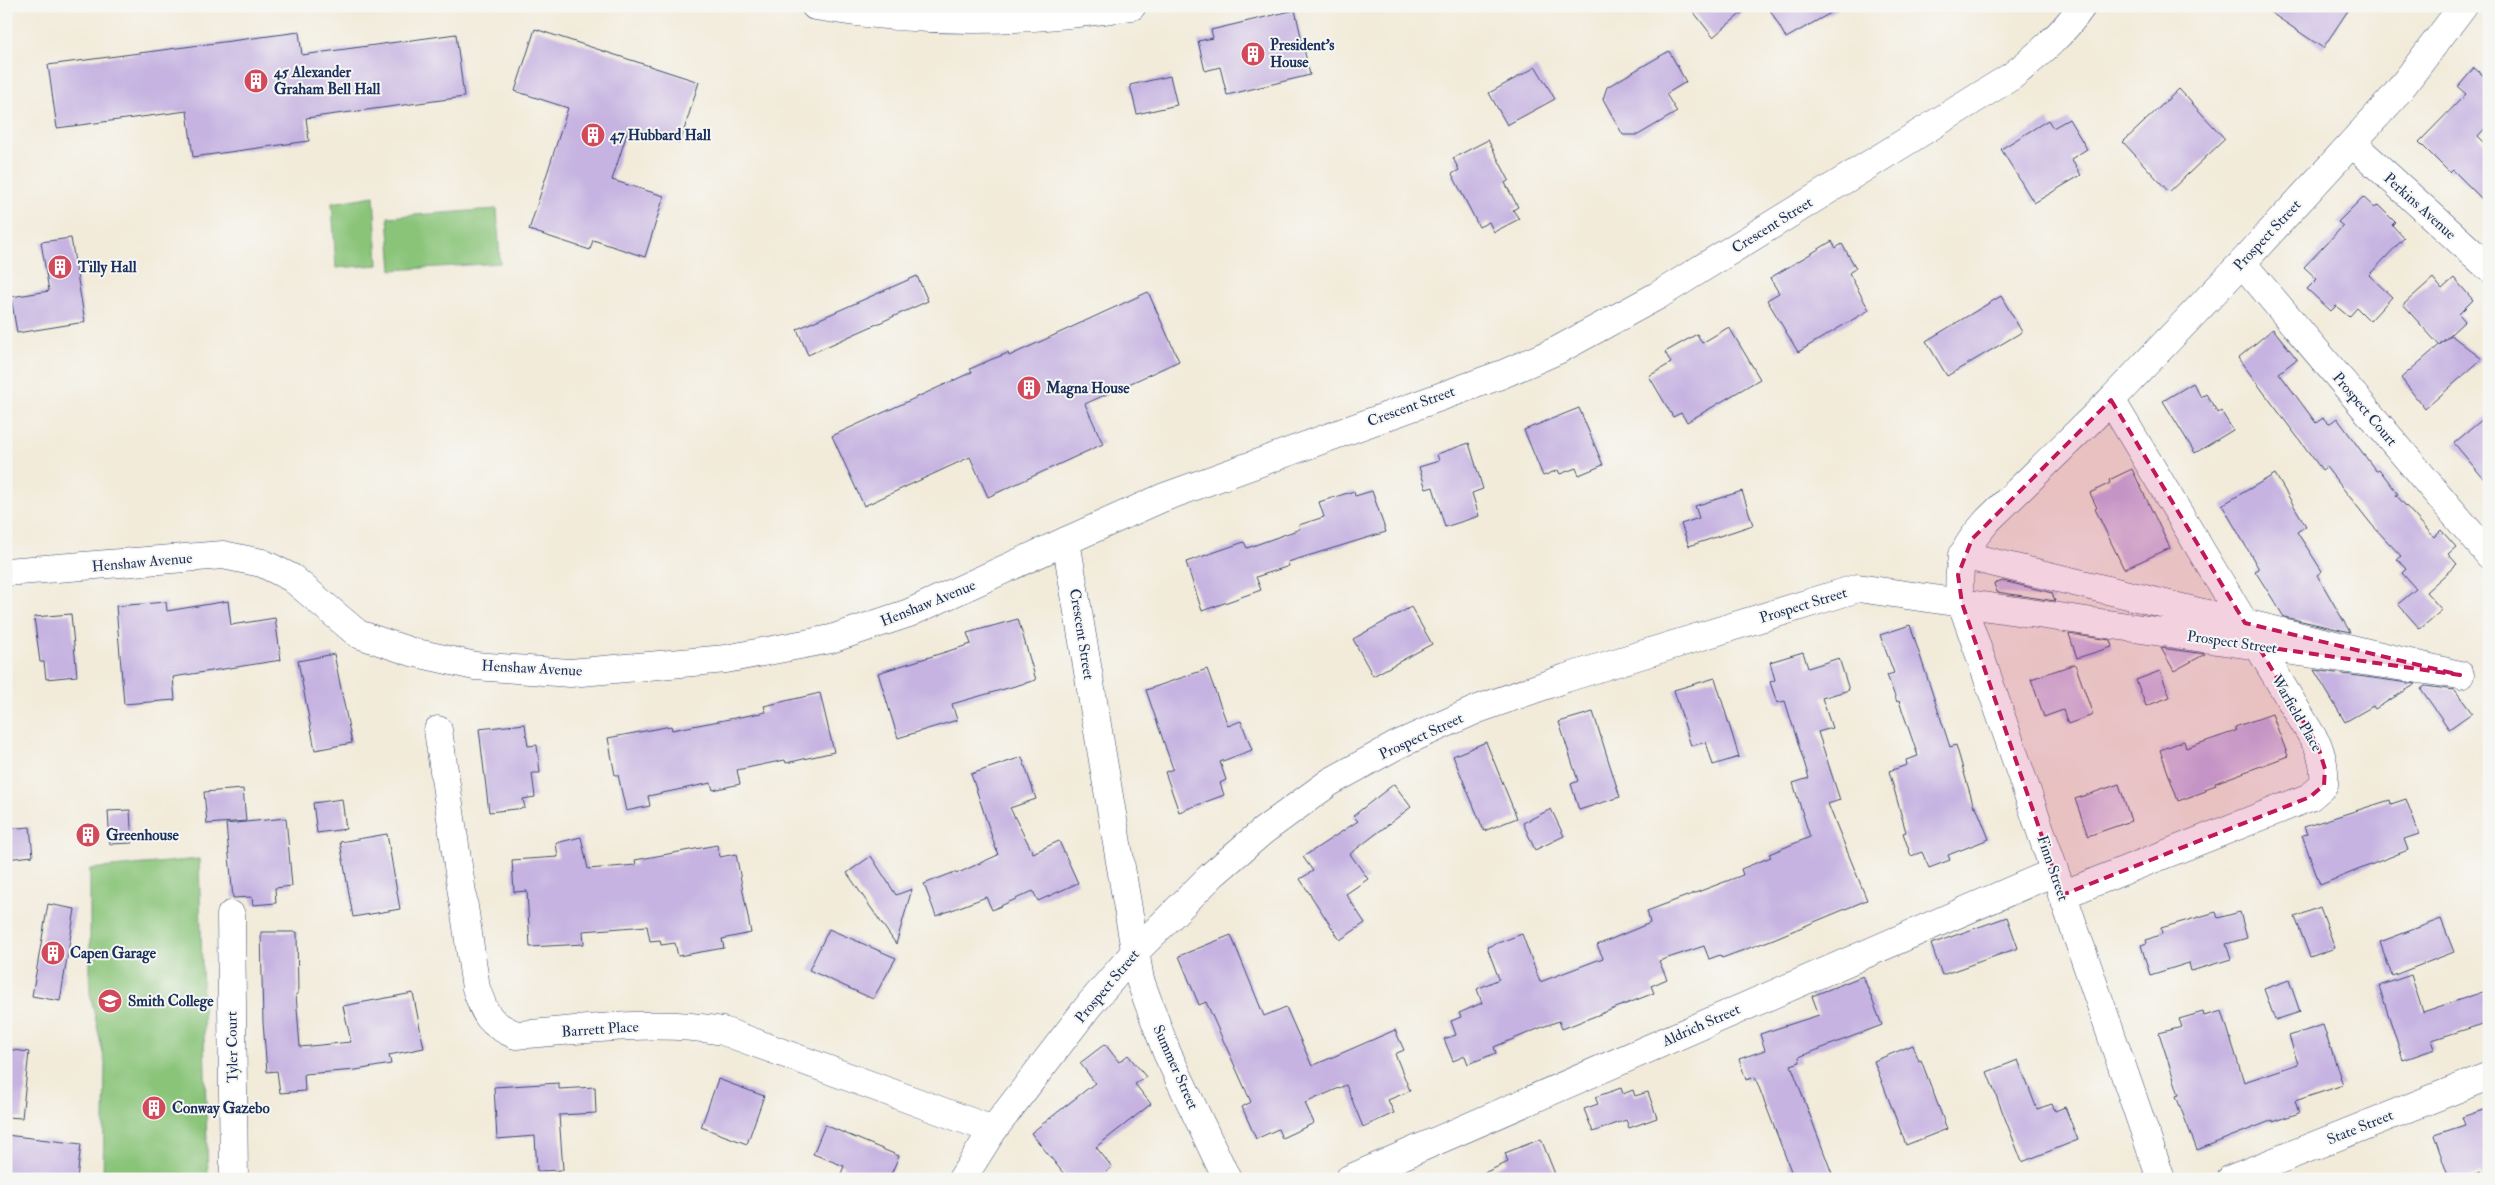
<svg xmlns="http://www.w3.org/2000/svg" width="2495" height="1185" viewBox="0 0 2495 1185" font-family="'IM FELL Double Pica',serif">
	<rect width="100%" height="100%" fill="#f6f6f2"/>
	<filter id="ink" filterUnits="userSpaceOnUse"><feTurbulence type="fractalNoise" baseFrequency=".02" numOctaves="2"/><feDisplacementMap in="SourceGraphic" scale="10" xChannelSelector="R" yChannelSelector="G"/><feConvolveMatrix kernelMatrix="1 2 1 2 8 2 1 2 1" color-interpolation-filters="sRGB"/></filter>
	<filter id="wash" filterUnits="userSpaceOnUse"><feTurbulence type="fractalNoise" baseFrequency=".0096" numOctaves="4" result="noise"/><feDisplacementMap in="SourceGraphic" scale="20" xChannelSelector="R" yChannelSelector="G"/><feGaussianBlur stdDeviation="1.12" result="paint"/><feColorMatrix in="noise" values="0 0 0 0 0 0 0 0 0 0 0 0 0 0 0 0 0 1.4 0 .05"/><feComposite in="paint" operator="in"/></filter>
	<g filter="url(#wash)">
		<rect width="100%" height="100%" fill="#f2ebda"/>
		<g fill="#8ac479" stroke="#527a6c">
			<path d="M374,196l4,69 -42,3 -4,-65z"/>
			<path d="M497,209l3,54 -108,7 -4,-53z"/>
			<path d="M199,859l9,320h-105l2,-116 -15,-70v-124z"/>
		</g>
		<g id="blocks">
			<g fill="#c6b3e1">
				<path d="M1689,6h61l-37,31z"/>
				<path d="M1768,6h75l-57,32z"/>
				<path d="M2261,6h90l-28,42z"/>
				<path d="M1295,10l15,65 -83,20 -7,-28 -15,4 -7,-30 15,-3 -2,-8z"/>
				<path d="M535,29l164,53 -19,61 -51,-16 -17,53 52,16 -19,61 -52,-17 -3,10 -61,-20 39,-122 -53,-17z"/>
				<path d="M299,32l3,23 154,-21 8,63 -158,21 3,23 -116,16 -6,-46 -130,17 -9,-63z"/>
				<path d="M1669,51l17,31 -20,12 11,18 -39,23h-15l-20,-36 4,-12z"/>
				<path d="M1536,67l19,32 -48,26 -18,-32z"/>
				<path d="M2474,68l10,8 5,-5v53l-11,12 11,11v59l-36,-36 -3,3 -31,-31 47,-48 -8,-7z"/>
				<path d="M1170,76l7,29 -40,9 -7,-29z"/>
				<path d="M2179,89l46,50 -56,53 -46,-50z"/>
				<path d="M2069,119l18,30 -16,10 10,16 -47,28 -33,-54 47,-29 5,8z"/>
				<path d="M1488,140l21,40 -4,3 13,24 -5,3 6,9 -25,13 -5,-10 -10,5 -27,-53 7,-4 -6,-12z"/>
				<path d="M2363,197l12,11 3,-3 17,17 -3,3 12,13 -35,37 23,22 -22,24 -13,-13 -8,9 -13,-11 -5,5 -24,-22 10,-10 -13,-12 39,-41 -5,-4z"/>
				<path d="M71,238l14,84 -68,11 -6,-36 38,-6 -8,-49z"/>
				<path d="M1832,241l4,7 6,-4 14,24 -7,5 20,37 -71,42 -31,-52 12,-7 -9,-15z"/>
				<path d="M917,276l11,25 -120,54 -11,-26z"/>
				<path d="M2433,278l9,11 12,-11 19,22 -14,14 6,7 -26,24 -36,-40z"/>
				<path d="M1148,292l31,69 -94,43 18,40 -115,53 -18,-40 -106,49 -32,-70 140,-64 -2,-3 20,-9 18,-7 1,3z"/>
				<path d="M2001,296l21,36 -75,44 -21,-35z"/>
				<path d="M1729,327l31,52 -73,43 -6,-9 -8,4 -24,-41 22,-13 -6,-11 32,-18 5,9z"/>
				<path d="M2273,329l24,30 -18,14 37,50 7,-5 6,6 8,-6 39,53 3,-2 19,25 -2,1 38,42 7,-7 15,17 -8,7 9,10 -31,28 16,18 -22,19 -22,-25 18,-15 -14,-16 4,-4 -9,-10 4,-3 -29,-31 -46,-58 -4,3 -84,-112z"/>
				<path d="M2451,335l31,24 -57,50 -24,-31z"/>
				<path d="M2193,383l8,14 5,-3 12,19 3,-2 12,19 -38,23 -32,-52z"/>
				<path d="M1579,408l24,57 -24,10 -3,-7 -16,6 -2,-4 -15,6 -19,-46z"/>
				<path d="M2489,414v71l-35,-42z"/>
				<path d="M1469,443l14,46 -11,4 7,23 -34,11 -12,-40 -7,2 -7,-22 20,-6 -2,-7z"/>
				<path d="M2132,469l38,79 -46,21 -29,-60 2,-1 -7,-15 20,-10 -1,-3z"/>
				<path d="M2275,474l31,52 -9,6 25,39 -5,4 33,57 -66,-15 -29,-46 4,-2 -37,-64z"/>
				<path d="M1354,491l1,5 17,-5 14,41 -98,30 1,4 -33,11 5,13 -59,21 -16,-49 58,-20 3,6 53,-19 -1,-4 25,-8 -5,-15z"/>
				<path d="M1742,491l11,34 -64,21 -8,-22 18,-6 -4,-12z"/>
				<path d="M2003,581l49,12 3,8 -58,-9 -3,-8z"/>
				<path d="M228,601l3,24 44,-7 6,42 -108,17 2,23 -51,4 -8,-98 50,-4 1,9z"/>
				<path d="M1411,607l21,37 -59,32 -20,-37z"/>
				<path d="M71,614l6,62 -31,3 -2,-17h-4l-6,-45z"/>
				<path d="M1018,619l18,61 -84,24 5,16 -59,18 -20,-65 93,-29 -4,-11z"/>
				<path d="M1910,625l40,122 6,-2 18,62 2,-1 13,33 -41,16 2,5 -21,8 -7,-16 -11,4 -8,-23 3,-1 -17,-61 18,-6 -1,-5 12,-4 -19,-55 -2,1 -10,-27 7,-2 -14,-38z"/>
				<path d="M2069,634l41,6 2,7 -35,11z"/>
				<path d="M2161,648l44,6 -31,17z"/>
				<path d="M1803,652l5,16 31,-10 10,32 -27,8 10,30 -14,4 22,68 -12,4 39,96 -96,40 -49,18 -2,-3 -11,4 -5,-13 -45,15 8,18 -16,7 3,7 -92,36 -3,-8 -14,5 -51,21 2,6 -28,11 -3,-8 -12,5 -9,-22 12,-4 -5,-14 10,-4 -2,-4 23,-10 -5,-14 22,-10 -12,-32 35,-13 18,48 63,-24 -6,-13 53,-22 -3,-12 96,-36 -2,-6 30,-12 -2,-3 41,-17 -17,-54 16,-5 -24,-77 -8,2 -7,-21 5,-2 -5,-18z"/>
				<path d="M334,654l18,89 -37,7 -17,-89z"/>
				<path d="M2075,664l18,51 -25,9 -5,-14 -19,7 -13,-38z"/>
				<path d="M1207,669l21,57 13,-5 11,29 -32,12 6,18 -6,3 4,12 -45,17 -14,-40 8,-3 -27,-79z"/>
				<path d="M2314,670l102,14 -41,25 -2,-3 -28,16z"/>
				<path d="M2160,671l10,26 -24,9 -10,-26z"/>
				<path d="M1715,678l24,79 -26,8 -7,-23 -15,4 -17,-56z"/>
				<path d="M2425,686l30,4 17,23 -23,16 -28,-40z"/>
				<path d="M820,693l14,59 -48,11 -1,-3 -48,10 3,14 -27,6 -2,-7 -63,13 2,10 -24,5 -8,-36h-3l-7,-37 63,-12 1,4 94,-18 -2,-6z"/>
				<path d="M1593,712l27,85 -41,13 -8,-26 7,-3 -19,-59z"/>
				<path d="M2272,714l16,42 -73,27 1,2 -11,4 1,2 -28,10 -18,-51 24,-9 2,7 50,-17 -1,-4z"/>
				<path d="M525,724l3,22 9,-1 3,28h-8l3,24 -12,2 2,9 -36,4 -10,-83z"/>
				<path d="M1486,742l31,76 -33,13 -31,-75z"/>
				<path d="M1022,757l14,42 -26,9 23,45 26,-12 19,42 -40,18 -5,-10 -41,19 -6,-13 -50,19 -12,-32 31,-12 1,2 42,-19 -27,-81z"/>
				<path d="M1394,784l17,23 -61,47 18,25 -22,15 19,29 -25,17 -40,-61 13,-8 -10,-14 55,-36 -5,-5z"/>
				<path d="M2119,784l12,37 -43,15 -13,-37z"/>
				<path d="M243,789l3,32 -39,3 -3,-32z"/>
				<path d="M342,799l4,30 -29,4 -4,-30z"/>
				<path d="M2406,799l13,35 -15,5 4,11 -88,35 -18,-50 5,-1 -3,-7 86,-27 1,4z"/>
				<path d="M1551,809l13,27 -29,14 -12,-27z"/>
				<path d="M130,810l2,33 -22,1 -2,-33z"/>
				<path d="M286,818l6,68 -17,2 1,15 -23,2 -1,-8 -19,1 -7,-74z"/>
				<path d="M30,827l3,29 -27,3v-30z"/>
				<path d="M387,834l13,75 -47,8 -13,-75z"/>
				<path d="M581,837l7,32 48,-4 -1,-5 82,-15 3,12 16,-3 15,79 -29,6 2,9 -46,8 -3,-13 -14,2 -1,-5 -10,1 -3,-15 -64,5 1,13 -54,3 -3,-56 -13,1 -2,-32 46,-3 -2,-14z"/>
				<path d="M871,856l25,39 16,-6 -16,55 -49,-71z"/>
				<path d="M48,904l27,5 -15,92 -28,-5z"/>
				<path d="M2320,907l15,41 -25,9 -15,-40z"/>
				<path d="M2216,912l2,6 22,-6 7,26 -21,6 5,15 -40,12 -2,-8 -39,12 -9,-30 6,-2 -1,-3 16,-6 -1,-6z"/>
				<path d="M2007,917l11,31 -76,27 -11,-31z"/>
				<path d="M2441,919l13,33 -62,24 -12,-34z"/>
				<path d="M829,929l67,29 -23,41 -64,-29z"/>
				<path d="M261,932h36l1,62h-2l4,53 51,-5 -8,-36 70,-13 11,55 -35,7 2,9 -35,6 -52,4 1,17 -25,2 -3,-22 -10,1 -4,-50z"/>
				<path d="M1231,935l33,81 22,-9 26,59 83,-36 9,20 -9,4 15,37 -22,9 6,13 -31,14 -17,-42 -41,18 9,20 -32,15 -4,-9 -22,10 -14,-32 9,-5 -45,-100 -7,3 -20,-49z"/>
				<path d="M2411,975l12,37 66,-22v32l-57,18 3,9 -32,11 -24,-74z"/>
				<path d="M1863,976l19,49 -83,32 1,5 -9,3 43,114h-40l-39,-102 -9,3 -7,-21 26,-9 -5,-16 59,-19 -7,-19z"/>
				<path d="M2289,980l11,32 -25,8 -11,-31z"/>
				<path d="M2222,1011l22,71 54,-18 -9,-28 34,-11 20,60 -48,16 4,12 -26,9v-2l-76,30 -21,-54 3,-1 -20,-62 23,-6 -3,-8 24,-7 1,4z"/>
				<path d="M1105,1044l14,18 9,-7 18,22 -11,7 16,20 -55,43 16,20 -14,12h-30l-37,-46 64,-50 -15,-20z"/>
				<path d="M1913,1045l6,16 2,-1 26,69 -41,16 -32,-84z"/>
				<path d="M6,1049l23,3 -7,66 -16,-1z"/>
				<path d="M2018,1060l19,49 15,-5 3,7 10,-4 13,33 -56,22 -35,-90z"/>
				<path d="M718,1079l46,17 -17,48 -46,-17z"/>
				<path d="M559,1083v6l36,-2 1,26 -37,2 4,55 -26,1 -2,-35 -38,3 -3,-52z"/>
				<path d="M1621,1088l2,6 10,-4 2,6 13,-4 9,26 -28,10 -3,-8 -33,12 -9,-23 14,-5 -3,-7z"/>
				<path d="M2489,1108v71h-5l-2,-7 -19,7h-14l-15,-44 31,-10 -3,-8z"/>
				<path d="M825,1125l74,31 -10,23h-50l5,-13 -31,-12z"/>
				<path d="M6,1135l75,9 -4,35h-71z"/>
				<path d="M1541,1139l16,40h-86l37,-17 -3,-9z"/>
			</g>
		</g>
	</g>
	<g filter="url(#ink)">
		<use href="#blocks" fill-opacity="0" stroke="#3b4b71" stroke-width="1"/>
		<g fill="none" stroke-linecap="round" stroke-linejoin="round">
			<defs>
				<g id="minor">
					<path d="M815,6c106,18 211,17 317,0"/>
					<path d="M2352,143l137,125"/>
					<path d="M2242,263l247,292"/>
					<path d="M6,572l217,-17 39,8 30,15 66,56 54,18 63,14 95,7 156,-14 105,-20 78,-26 157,-72"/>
					<path d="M438,730l38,258c9,27 13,36 40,47 69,-5 139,-16 207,-4l270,99"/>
					<path d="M2062,895l248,-98 14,-12c1,-15 -1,-25 -6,-39l-207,-346"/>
					<path d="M231,915l3,264"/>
					<path d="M962,1179l31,-49 97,-126 45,-52 77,-77 51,-44 67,-49 67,-37 81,-36 88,-31 292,-90 602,87 -498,-120"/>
					<path d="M1227,1179l-60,-126 -27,-73 -74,-439 96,-43 341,-124 55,-24 99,-54 355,-220c26,-21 51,-42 70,-70"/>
					<path d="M1349,1179l705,-307"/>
					<path d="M2231,1179l258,-103"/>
				</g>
				<path id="major" d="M2161,1179l-201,-581c-3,-40 3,-49 28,-78l123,-120 131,-137 152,-166 69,-91"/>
			</defs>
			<use href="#minor" stroke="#3b4b71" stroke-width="29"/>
			<use href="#major" stroke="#3b4b71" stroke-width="29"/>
			<use href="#minor" stroke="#fff" stroke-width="28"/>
			<use href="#major" stroke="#fff" stroke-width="28"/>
		</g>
	</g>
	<path fill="#c2185b" fill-opacity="0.2" stroke="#c2185b" stroke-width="4" stroke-dasharray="10 6" stroke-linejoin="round" d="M2111,400l134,223 215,52 -202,-29 60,100 7,23 -1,16 -14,12 -248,98 -100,-292 -4,-28 14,-36z"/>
	<defs>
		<symbol id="building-disc" viewBox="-11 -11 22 22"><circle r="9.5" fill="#d1495b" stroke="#f6f6f2"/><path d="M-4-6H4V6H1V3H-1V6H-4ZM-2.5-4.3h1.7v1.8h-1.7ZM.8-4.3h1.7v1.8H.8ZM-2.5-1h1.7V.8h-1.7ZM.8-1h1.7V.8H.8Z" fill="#fff"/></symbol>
		<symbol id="university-disc" viewBox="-11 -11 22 22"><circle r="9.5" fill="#d1495b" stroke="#f6f6f2"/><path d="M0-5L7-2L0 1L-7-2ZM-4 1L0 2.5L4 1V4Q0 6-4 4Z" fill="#fff"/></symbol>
	</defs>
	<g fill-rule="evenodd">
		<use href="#building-disc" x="1239" y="40" width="28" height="28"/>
		<use href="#building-disc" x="242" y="67" width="28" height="28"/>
		<use href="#building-disc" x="579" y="121" width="28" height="28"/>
		<use href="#building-disc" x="46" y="253" width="28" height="28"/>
		<use href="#building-disc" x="1015" y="374" width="28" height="28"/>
		<use href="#building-disc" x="74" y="821" width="28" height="28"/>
		<use href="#building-disc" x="39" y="939" width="28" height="28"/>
		<use href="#university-disc" x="96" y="987" width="28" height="28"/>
		<use href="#building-disc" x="140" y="1094" width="28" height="28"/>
	</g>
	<g text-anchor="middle" stroke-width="4" stroke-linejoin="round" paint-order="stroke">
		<g font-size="15" font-weight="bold" fill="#1b2f5e" stroke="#f6f6f2" text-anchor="start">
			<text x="1270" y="50">President's<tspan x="1270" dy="17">House</tspan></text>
			<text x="274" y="77">45 Alexander<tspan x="274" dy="17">Graham Bell Hall</tspan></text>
			<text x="610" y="140">47 Hubbard Hall</text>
			<text x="78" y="272">Tilly Hall</text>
			<text x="1046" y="393">Magna House</text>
			<text x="106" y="840">Greenhouse</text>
			<text x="70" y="958">Capen Garage</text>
			<text x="128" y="1006">Smith College</text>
			<text x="172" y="1113">Conway Gazebo</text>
		</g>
		<g font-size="15" fill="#1b2f5e" stroke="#f6f6f2">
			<text transform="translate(2420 206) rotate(42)" y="5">Perkins Avenue</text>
			<text transform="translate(1772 225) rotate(-32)" y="5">Crescent Street</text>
			<text transform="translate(2267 235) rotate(-47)" y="5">Prospect Street</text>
			<text transform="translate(1411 406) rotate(-20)" y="5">Crescent Street</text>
			<text transform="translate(2365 409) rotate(50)" y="5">Prospect Court</text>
			<text transform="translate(142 562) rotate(-5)" y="5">Henshaw Avenue</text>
			<text transform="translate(928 603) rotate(-22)" y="5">Henshaw Avenue</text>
			<text transform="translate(1803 605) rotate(-17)" y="5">Prospect Street</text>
			<text transform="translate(1082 634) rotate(81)" y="5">Crescent Street</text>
			<text transform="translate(2232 642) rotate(8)" y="5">Prospect Street</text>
			<text transform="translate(532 668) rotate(3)" y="5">Henshaw Avenue</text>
			<text transform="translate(2297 713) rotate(60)" y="5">Warfield Place</text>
			<text transform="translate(1421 736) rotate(-25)" y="5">Prospect Street</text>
			<text transform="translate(2053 868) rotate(71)" y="5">Finn Street</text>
			<text transform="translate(1107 986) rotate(-50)" y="5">Prospect Street</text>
			<text transform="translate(1701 1025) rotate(-24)" y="5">Aldrich Street</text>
			<text transform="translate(600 1029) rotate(-4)" y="5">Barrett Place</text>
			<text transform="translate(232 1047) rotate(-91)" y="5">Tyler Court</text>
			<text transform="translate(1176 1067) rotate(66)" y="5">Summer Street</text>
			<text transform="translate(2360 1127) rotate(-22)" y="5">State Street</text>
		</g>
	</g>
	<rect width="2495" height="1185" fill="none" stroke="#f6f6f2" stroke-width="25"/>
</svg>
